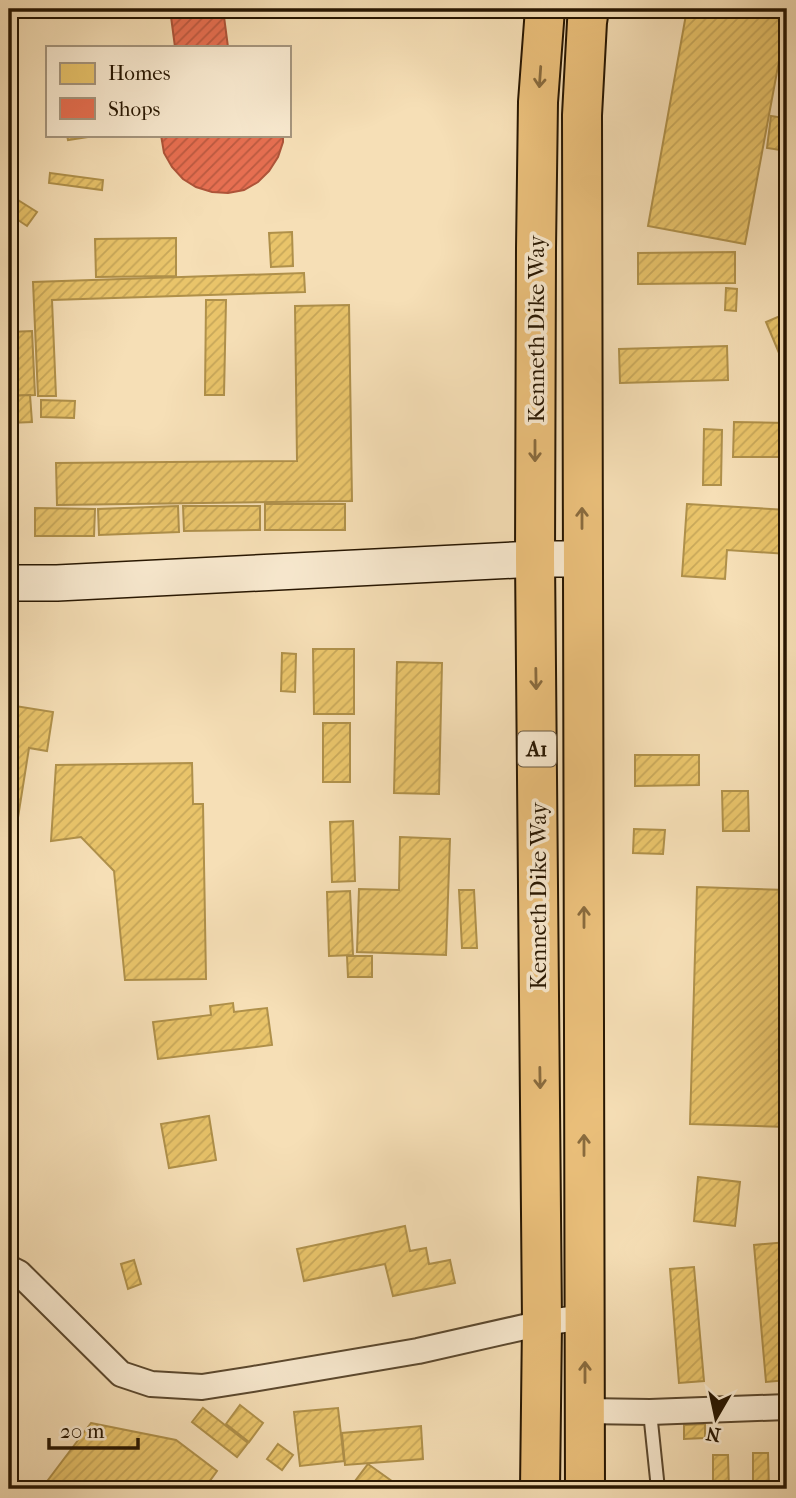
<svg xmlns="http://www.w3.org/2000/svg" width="796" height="1498" viewBox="0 0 796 1498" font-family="'IM FELL French Canon',serif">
	<defs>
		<pattern id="homes-hatch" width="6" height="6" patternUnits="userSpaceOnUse" patternTransform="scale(1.75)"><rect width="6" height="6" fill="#e9c46a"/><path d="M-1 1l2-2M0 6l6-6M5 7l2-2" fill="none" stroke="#c8a85a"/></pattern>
		<pattern id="shops-hatch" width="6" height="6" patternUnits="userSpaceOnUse" patternTransform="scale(1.75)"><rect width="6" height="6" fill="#e76f51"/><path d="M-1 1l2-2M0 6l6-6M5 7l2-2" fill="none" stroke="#bb5a41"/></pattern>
	</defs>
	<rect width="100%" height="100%" fill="#f6dfb6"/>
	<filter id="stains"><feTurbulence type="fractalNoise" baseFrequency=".00286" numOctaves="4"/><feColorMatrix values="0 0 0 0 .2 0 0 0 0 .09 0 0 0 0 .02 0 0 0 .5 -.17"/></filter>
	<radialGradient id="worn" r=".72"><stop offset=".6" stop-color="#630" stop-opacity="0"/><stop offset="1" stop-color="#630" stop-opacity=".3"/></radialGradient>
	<g fill="url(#homes-hatch)" stroke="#af904a" stroke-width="2">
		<path d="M687,9h50l50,9 -42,226 -97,-18z"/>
		<path d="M771,116l14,2 -4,32 -14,-2z"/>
		<path d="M67,135h28v1l-27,4z"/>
		<path d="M50,173l53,7 -1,10 -53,-7z"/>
		<path d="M10,195l27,17 -10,14 -18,-12z"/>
		<path d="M292,232l1,34 -22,1 -2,-34z"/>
		<path d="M176,238v38l-80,1 -1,-38z"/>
		<path d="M735,252v31l-97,1v-31z"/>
		<path d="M304,273l1,19 -253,8 4,96h-18l-5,-114z"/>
		<path d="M726,288l11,1 -1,22 -11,-1z"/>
		<path d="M206,300h20l-2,95h-19z"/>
		<path d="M349,305l3,196 -295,4 -1,-42 241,-2 -2,-155z"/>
		<path d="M787,313v59l-21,-50z"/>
		<path d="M32,331l3,64 -26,1v-64z"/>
		<path d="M727,346l1,34 -108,3 -1,-34z"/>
		<path d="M30,395l2,27 -23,1v-27z"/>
		<path d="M41,400l34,1 -1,17 -33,-1z"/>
		<path d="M734,422l53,1v34h-54z"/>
		<path d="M704,429l18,1 -1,55h-18z"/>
		<rect x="265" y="504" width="80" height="26"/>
		<path d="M687,504l100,6v44l-60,-4 -2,29 -43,-3z"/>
		<path d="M178,506l1,26 -80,3 -1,-26z"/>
		<path d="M183,506h77v24l-76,1z"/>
		<path d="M35,508l60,1 -1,27h-59z"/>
		<path d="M313,649h41v65h-40z"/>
		<path d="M282,653l14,1 -1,38 -14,-1z"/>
		<path d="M397,662l45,1 -3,131 -45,-1z"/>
		<path d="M9,705l44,7 -6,39 -18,-3 -13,82 -7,-1z"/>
		<rect x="323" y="723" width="27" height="59"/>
		<path d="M635,755h64v30l-64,1z"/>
		<path d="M192,763l1,41h10l3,175 -81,1 -11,-109 -33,-34 -30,4 5,-76z"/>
		<path d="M722,791h26l1,40h-26z"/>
		<path d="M353,821l2,60 -23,1 -2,-60z"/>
		<path d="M634,829l31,1 -2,24 -30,-1z"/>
		<path d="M400,837l50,2 -4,116 -89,-3 2,-63 40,1z"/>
		<path d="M697,887l90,3v237l-97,-3z"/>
		<path d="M459,890h15l3,58h-15z"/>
		<path d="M350,891l3,64 -24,1 -2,-64z"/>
		<path d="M347,956h25v21h-24z"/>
		<path d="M233,1003l1,9 33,-4 5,37 -114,14 -5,-37 58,-7 -1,-9z"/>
		<path d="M209,1116l7,44 -47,8 -8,-44z"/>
		<path d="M698,1177l42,5 -5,44 -41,-5z"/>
		<path d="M405,1226l5,25 16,-3 3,16 21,-4 5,23 -62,13 -8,-32 -81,17 -7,-32z"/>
		<path d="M787,1242v138l-21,2 -12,-137z"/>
		<path d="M134,1260l7,24 -13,5 -7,-25z"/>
		<path d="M694,1267l10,114 -25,2 -9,-114z"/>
		<path d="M240,1405l23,18 -14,19 -23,-18z"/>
		<path d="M203,1408l45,35 -11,14 -45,-35z"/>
		<path d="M338,1408l6,53 -44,5 -6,-54z"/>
		<path d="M91,1423l85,17 41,31 -13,18h-152l-7,-5z"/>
		<path d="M705,1424v14l-21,1v-14z"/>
		<path d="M421,1426l2,33 -78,6 -3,-32z"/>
		<path d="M278,1444l15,11 -11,15 -15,-11z"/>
		<path d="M753,1453h15l1,36h-16z"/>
		<path d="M713,1455h15l1,34h-16z"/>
		<path d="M368,1464l35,25h-54z"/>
	</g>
	<g fill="url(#shops-hatch)" stroke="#ad5439" stroke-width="2">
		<path d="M170,9h53l5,38h-53z"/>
		<path d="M161,135h122v7l-5,15 -9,14 -11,11 -14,8 -16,3 -16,-1 -16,-5 -13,-8 -11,-12 -8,-14z"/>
	</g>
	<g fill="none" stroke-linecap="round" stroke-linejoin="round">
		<defs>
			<path id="lane" d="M650,1412l8,77"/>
			<g id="street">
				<path d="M9,1268l10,5 102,101 30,10 51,3 51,-8 165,-28 124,-28 43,-6"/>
				<path d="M585,1411l65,1 137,-5"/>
			</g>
			<path id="secondary" d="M9,583h48l478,-24h47"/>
			<g id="highway">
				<path d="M540,1489l2,-166 -7,-764 1,-311 2,-146 7,-93"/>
				<path d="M585,1489l-3,-1374 5,-93 2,-13"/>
			</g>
		</defs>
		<use href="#lane" stroke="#5b482e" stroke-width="16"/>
		<use href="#street" stroke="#5b482e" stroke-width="28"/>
		<use href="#secondary" stroke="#271601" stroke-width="38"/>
		<use href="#highway" stroke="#271601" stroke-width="42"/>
		<use href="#lane" stroke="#f9ead0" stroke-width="12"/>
		<use href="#street" stroke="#f9ead0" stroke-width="24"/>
		<use href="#secondary" stroke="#f9ead0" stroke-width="35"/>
		<use href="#highway" stroke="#ebc07b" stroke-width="38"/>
	</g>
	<defs><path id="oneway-shaft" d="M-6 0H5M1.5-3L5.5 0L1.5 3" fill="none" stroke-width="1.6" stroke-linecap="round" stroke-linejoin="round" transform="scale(1.75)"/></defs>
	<g stroke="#896b3e">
		<use href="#oneway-shaft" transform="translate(540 77) rotate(94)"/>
		<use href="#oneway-shaft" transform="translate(535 451) rotate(90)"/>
		<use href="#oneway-shaft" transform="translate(582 518) rotate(-90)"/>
		<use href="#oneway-shaft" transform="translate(536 679) rotate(89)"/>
		<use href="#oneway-shaft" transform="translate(584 917) rotate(-90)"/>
		<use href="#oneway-shaft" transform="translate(540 1078) rotate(89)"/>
		<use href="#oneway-shaft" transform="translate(584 1145) rotate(-90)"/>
		<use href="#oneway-shaft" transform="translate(585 1372) rotate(-90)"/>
	</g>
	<g text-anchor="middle" stroke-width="7" stroke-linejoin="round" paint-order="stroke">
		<rect fill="#f9ead0" stroke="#66563f" stroke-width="2" x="518" y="731.5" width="38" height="35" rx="5"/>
		<g font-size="21" font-weight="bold" fill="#271601">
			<text x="537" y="756">A1</text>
		</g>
		<g font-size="23" fill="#271601" stroke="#f9ead0">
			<text transform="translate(536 329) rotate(-90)" y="8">Kenneth Dike Way</text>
			<text transform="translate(538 896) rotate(-90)" y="8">Kenneth Dike Way</text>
		</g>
	</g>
	<rect width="796" height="1498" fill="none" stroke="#f6dfb6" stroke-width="35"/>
	<rect x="10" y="10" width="775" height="1477" fill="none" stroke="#271601" stroke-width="3.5"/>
	<rect x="18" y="18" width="761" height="1463" fill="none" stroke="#271601" stroke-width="2"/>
	<rect x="46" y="46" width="245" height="91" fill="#f9ead0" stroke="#a5957d" stroke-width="2"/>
	<rect x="60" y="63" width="35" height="21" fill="#e9c46a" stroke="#a5957d" stroke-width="2"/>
	<text x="108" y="80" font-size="21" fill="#271601">Homes</text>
	<rect x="60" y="98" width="35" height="21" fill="#e76f51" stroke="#a5957d" stroke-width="2"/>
	<text x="108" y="116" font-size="21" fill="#271601">Shops</text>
	<g transform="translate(716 1418) rotate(189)" stroke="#f9ead0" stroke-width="5" paint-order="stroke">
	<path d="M0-5L12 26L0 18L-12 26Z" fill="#271601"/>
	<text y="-10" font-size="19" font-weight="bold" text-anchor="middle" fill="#271601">N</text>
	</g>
	<path d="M49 1438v10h89v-10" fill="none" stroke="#271601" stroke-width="3.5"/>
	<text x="60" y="1438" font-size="21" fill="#271601" stroke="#f9ead0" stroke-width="5" paint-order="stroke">20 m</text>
	<rect width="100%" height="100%" filter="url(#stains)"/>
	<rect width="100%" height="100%" fill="url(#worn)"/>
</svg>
